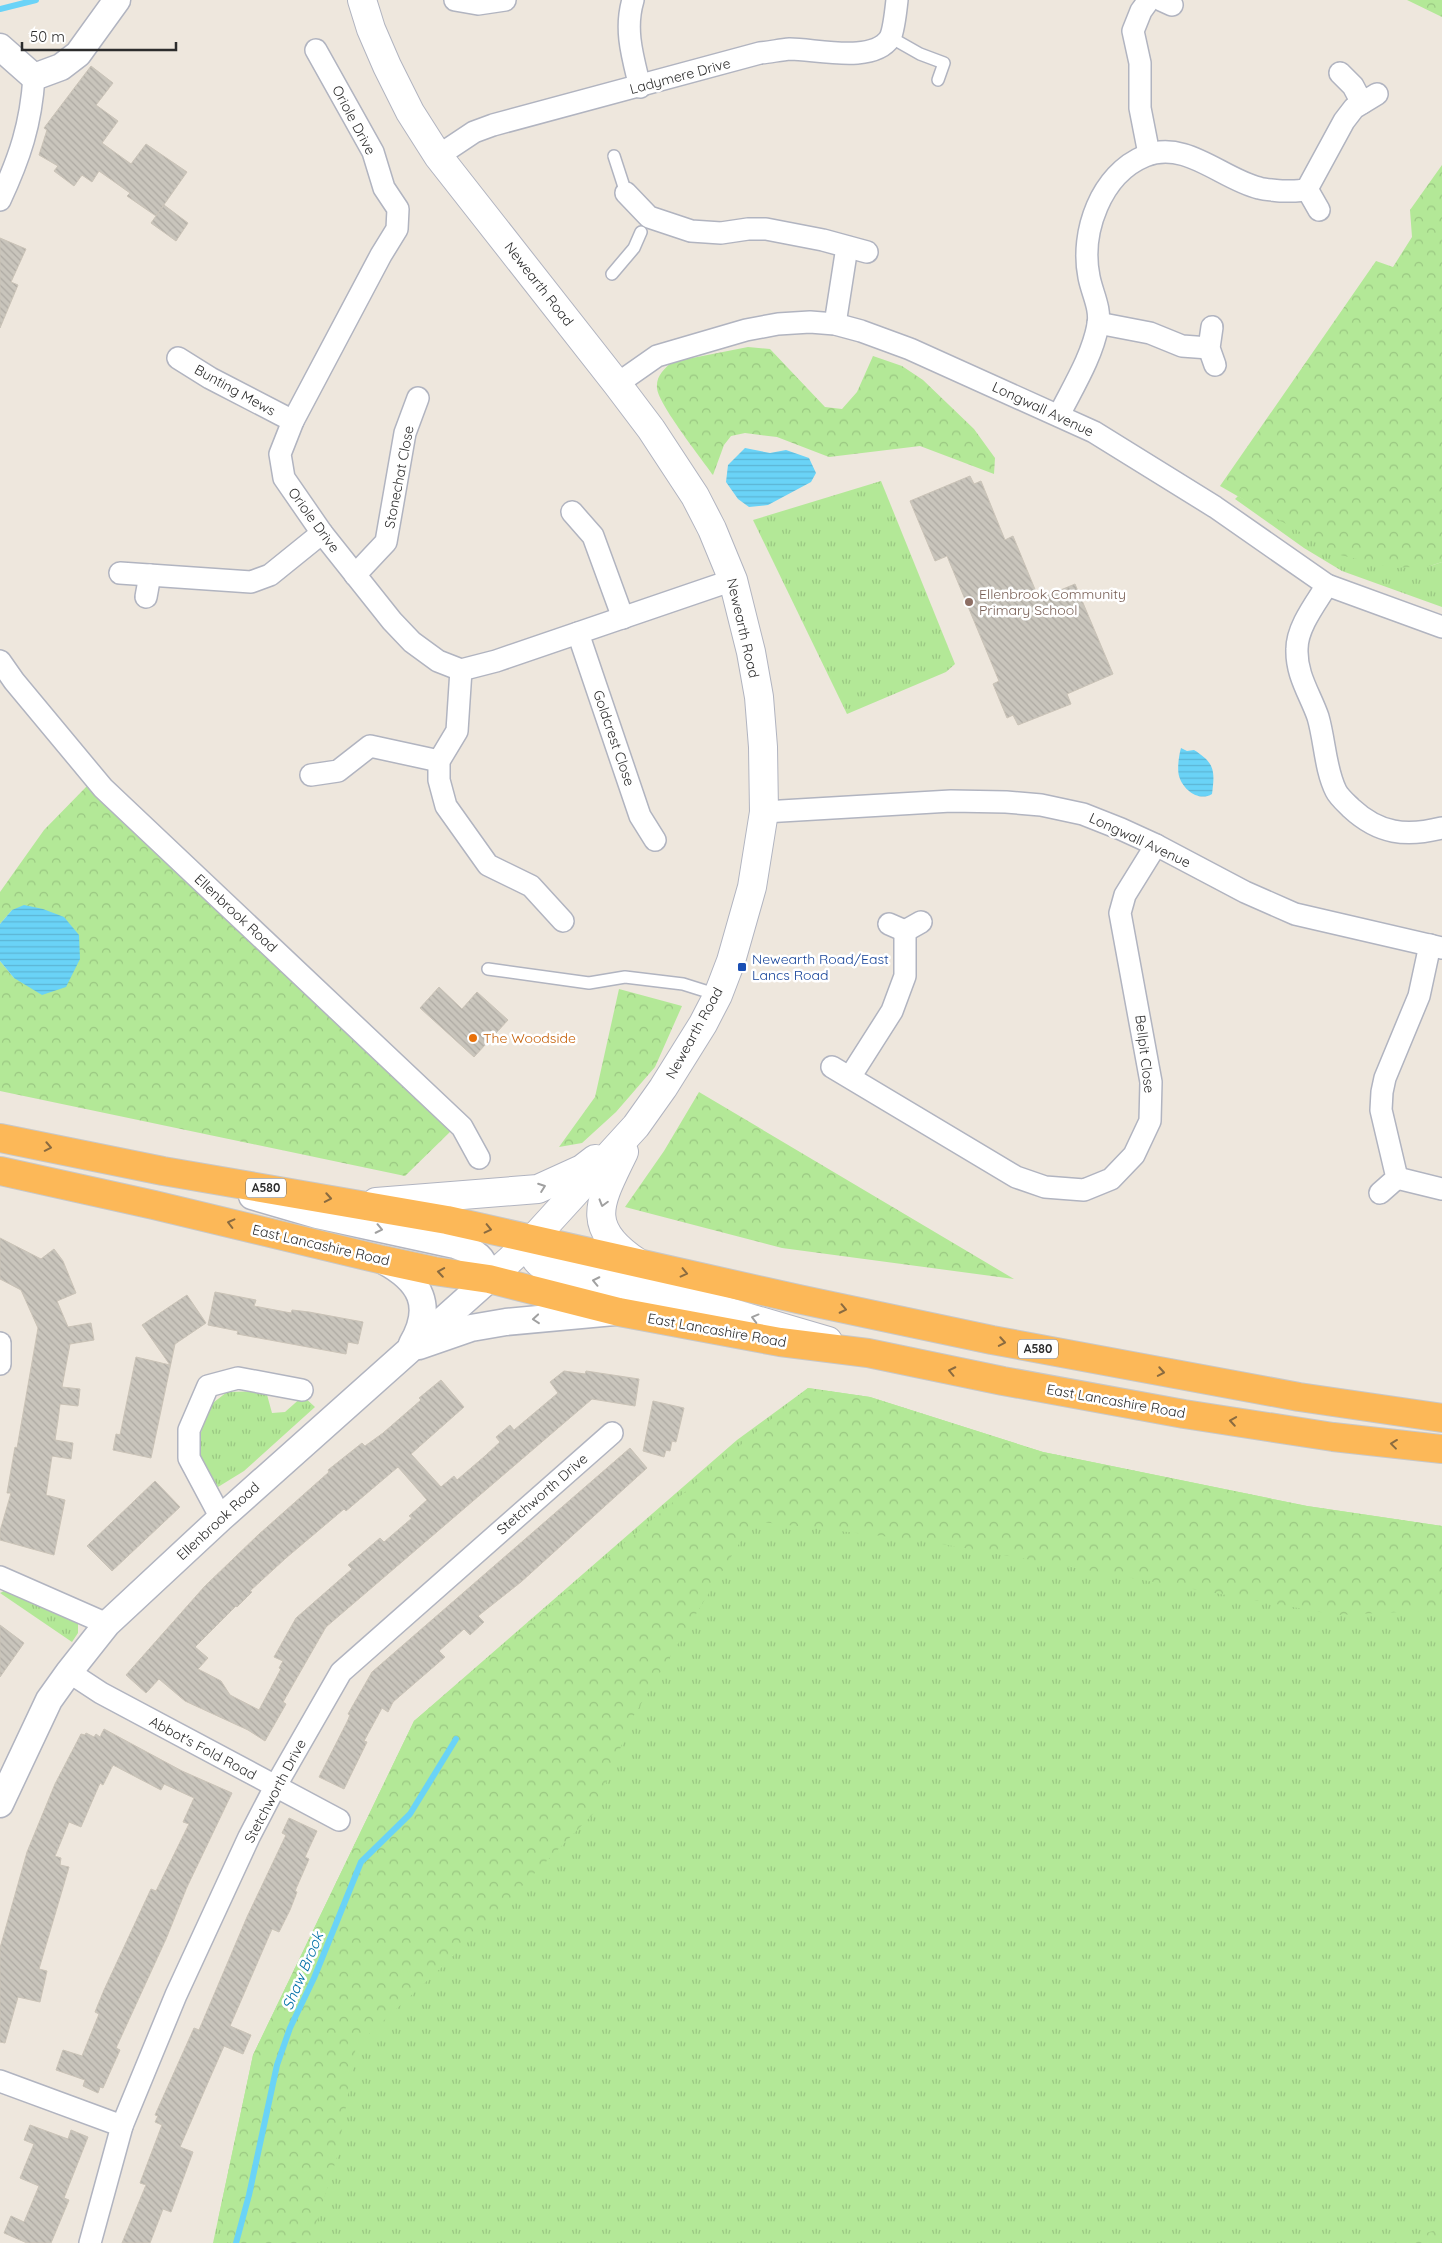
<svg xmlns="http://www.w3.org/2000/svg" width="1442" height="2243" viewBox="0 0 1442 2243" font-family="Quicksand,sans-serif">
	<defs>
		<pattern id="grass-tufts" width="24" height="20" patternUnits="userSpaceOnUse" patternTransform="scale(1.25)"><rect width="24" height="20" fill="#b3e897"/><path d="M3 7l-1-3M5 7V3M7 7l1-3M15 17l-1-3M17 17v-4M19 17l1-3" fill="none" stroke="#9ac782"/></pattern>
		<pattern id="forest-crowns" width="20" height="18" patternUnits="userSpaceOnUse" patternTransform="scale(1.25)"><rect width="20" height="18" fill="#b3e897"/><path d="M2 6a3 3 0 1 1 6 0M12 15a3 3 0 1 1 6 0" fill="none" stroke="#9ac782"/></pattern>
		<pattern id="water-rules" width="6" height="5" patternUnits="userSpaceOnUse" patternTransform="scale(1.25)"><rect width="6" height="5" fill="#6ad3f7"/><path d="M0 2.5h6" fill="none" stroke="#5cb5d4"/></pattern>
		<pattern id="building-back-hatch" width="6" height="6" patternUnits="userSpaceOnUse" patternTransform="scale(1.25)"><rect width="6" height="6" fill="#c9c5bc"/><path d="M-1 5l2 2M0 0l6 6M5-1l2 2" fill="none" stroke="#ada9a2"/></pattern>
	</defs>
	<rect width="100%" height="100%" fill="#eee7dd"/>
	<g fill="url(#grass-tufts)">
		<path d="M881,481l74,183 -9,8 -99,42 -94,-194z"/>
		<path d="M1238,496l45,25 147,45 12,-4v45l-100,-36 -38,-23 -69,-49z"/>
		<path d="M808,1388l62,9 173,55 264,54 135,20v717h-1229l40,-188 161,-334 323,-281z"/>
		<path d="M266,1391l6,22 13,-1 18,-16 12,11 -71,64 -26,16 -22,-38 13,-43 18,-14z"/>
		<path d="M4,1591l74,31v11l-6,9 -72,-49z"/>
	</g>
	<g fill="url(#forest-crowns)">
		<path d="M1407,0h35v17z"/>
		<path d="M1442,165v397l-12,4 -36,2 -54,-13 -120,-69 156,-225 17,6 19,-30 -2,-27z"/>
		<path d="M748,347l22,2 55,58 17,2 15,-17 16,-36 29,10 21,14 51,49 21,29 -1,16 -74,-28 -91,11 -52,-20 -32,-4 -14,3 -7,9 -11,30c-11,-16 -55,-71 -56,-87 -1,-12 7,-19 15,-26z"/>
		<path d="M87,786l367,342 -49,48 -405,-85v-130l14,17 -2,-68 -12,14v-32l44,-62z"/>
		<path d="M619,989l63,17 -27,61 -39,45 -34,31 -23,4 36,-50z"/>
		<path d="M699,1092l315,187 -232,-31 -157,-41 39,-56z"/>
		<path d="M808,1388l62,9 173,55 264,54 135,20v84l-105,5 -412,-74 -172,-20 -120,196 -39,96 -152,154 -86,79 -18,108 -28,89h-79l-13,-23 35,-165 161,-334z"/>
		<path d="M1442,2228v15h-48z"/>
	</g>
	<g fill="url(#water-rules)">
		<path d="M745,448l25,5 16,-3 23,8 7,15 -5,9 -43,23 -19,2 -11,-8 -12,-17 2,-17z"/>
		<path d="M1181,748l6,3 7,-1c21,13 21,21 18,44 -13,8 -29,-4 -33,-18 -2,-8 0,-21 2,-28z"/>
		<path d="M24,905l19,4 21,8 15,18 1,24 -14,28 -24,8 -28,-17 -14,-17v-37l12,-14z"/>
	</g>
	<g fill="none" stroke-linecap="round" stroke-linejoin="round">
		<g stroke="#6ad3f7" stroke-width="6">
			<path d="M0,9l36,-9"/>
			<path d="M236,2243l13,-48 28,-130 13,-37 24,-50 47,-116 49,-48 46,-75"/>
		</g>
	</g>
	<g fill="url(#building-back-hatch)" stroke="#cac3b7" fill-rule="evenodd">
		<path d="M91,66l22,17 -17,22 22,16 -16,22 29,21 15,-20 41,28 -31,44 -29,-20 3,-3 -31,-22 -7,11 -10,-7 -8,11 -20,-15 4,-5 -19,-11 8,-25 -3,-2z"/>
		<path d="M164,205l24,18 -12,18 -25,-18z"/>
		<path d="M0,238l26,11 -15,33 7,3 -18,43z"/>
		<path d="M970,476l4,8 7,-3 24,59 8,-4 26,63 36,-15 38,90 -46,20 4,10 -53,21 -5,-10 -6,3 -14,-34 6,-3 -52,-125 -12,5 -25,-60z"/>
		<path d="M439,987l23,22 15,-17 31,28 -34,37 -54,-49z"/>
		<path d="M0,1238l41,21 13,-10 9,12 13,32 -19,8 11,26 23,-4 3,17 -24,4 -8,43 18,2 -2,17 -18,-2 -2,16 -3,20 18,3 -2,16 -19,-3 -6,39 19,5 -11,55 -54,-15v-9l11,-38h-4l8,-46 2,1 21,-120 -17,-38 -21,-11z"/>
		<path d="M215,1292l41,8 -2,6 37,7 1,-3 17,2 54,10 -5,22 -10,-2 -2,12 -109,-20 1,-3 -30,-6z"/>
		<path d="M187,1295l19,28 -31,21 -24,114 -38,-8 3,-16 4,1 16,-78 34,8 -28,-40z"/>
		<path d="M564,1371l21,3 1,-3 53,8 -4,27 -43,-7 -266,228 -43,75 3,2 -21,37 -17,-11 -63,-29 -26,-22 -13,14 -20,-18 79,-89 53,-51 71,-63 -1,-2 34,-27 3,3 18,-13 38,-33 -2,-2 22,-18 23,27 -53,47 30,33 13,-11 3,4 28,-24 15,-14 -4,-5 14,-12 4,5 44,-37 -8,-11zM398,1467l29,33 -18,16 3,2 -28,24 -4,-4 -32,27 4,4 -56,49 -22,39 9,4 -4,7 2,1 -22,41 -29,-15 -9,-14 -23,-12 10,-11 -13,-11 41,-41 1,1 15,-15 -2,-1 36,-33 58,-49 2,2z"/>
		<path d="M653,1401l31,7 -8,34 -4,-1 -2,10 -4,-1 -2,7 -21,-6z"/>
		<path d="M630,1448l17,20 -126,114 -43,34 6,6 -14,13 -6,-6 -25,22 6,6 -52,45 -5,10 -6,-4 -18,33 3,1 -23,47 -25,-12 28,-55 3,-7 -2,-1 24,-42z"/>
		<path d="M155,1481l25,26 -68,64 -25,-25z"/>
		<path d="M0,1625l24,18 -24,34z"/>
		<path d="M104,1729l78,42 50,22 -45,94 -21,52 -50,109 4,2 -9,20 -8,18 -3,-1 -2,6 -15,-7 2,-6 -29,-10 7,-20 19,6 17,-42 -4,-2 9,-22 47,-101 5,2 33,-67 -6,-2 11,-24 -30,-14 -3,6 -48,-25 -10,20 -3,-2 -19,44 -12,-5 -14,34 6,2 -1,7 9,2 -30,102 8,2 -7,31 -22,-5 -13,46 -5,-1v-94l27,-96 28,-68 26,-50 4,1 1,-2 8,4 2,-3 4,3z"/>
		<path d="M289,1818l28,13 -12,26 4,2 -14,32 2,1 -7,18 -11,22 -7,-3 -42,97 21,9 -8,19 -19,-8 -18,41 -26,60 13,5 -22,60 -8,-3 -13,34h-28l24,-58 -6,-2 22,-58 -7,-3 3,-6 -3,-1 39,-87 5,2 48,-113 39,-82 -4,-2z"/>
		<path d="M30,2125l38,14 3,-9 17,7 -24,61 5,2 -18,43h-24l-23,-10 7,-17 13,6 15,-36 -19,-8 14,-34 -10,-4z"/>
	</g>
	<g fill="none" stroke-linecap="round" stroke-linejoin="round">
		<defs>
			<g id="service">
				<path d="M890,37l30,17 24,9 -6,17"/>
				<path d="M614,156l12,37"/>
				<path d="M612,274l22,-26 7,-16"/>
				<path d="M488,969l101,14 36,-6 58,7 35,11"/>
			</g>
			<g id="minor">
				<path d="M455,0l23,4 27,-4"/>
				<path d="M633,0c-9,30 0,58 7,87"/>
				<path d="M1161,0l11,5"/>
				<path d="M316,50l57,102 11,36 14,21 -1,20 -16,26 -88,166 -13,33 4,24 38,55 70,88 20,21 26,19 23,9 35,-9 237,-81"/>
				<path d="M1340,73l13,13 9,17"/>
				<path d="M1149,154l-9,-46v-45l-7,-32 8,-20 8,-11"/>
				<path d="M438,156l36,-24 19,-7 267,-72c10,-1 20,-3 30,-4 26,0 83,15 100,-11 4,-8 6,-29 7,-38"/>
				<path d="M1307,189l12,21"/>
				<path d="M626,193l23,24 42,14 30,2 27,-4h18l57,11 44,12"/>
				<path d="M0,200c20,-43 31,-76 34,-123"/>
				<path d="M1098,323l52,10 32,13 27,2"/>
				<path d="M835,324l12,-77"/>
				<path d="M1212,327l-3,21 6,17"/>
				<path d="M178,358l32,20 83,43"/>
				<path d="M617,384l40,-28 89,-26 32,-6 32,-2 25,2 26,7 49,18 184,83 121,75 112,78 115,42"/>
				<path d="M1059,415c14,-28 33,-58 39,-90 3,-17 -6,-32 -9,-48 -9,-45 12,-103 56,-121 40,-17 77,23 114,32 7,2 15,2 22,3 10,0 17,1 26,-2l37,-68 10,-13 23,-14"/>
				<path d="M572,512l21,24 30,82"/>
				<path d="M120,573l131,9 19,-7 52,-42"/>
				<path d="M355,575l31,-33 19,-109 13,-35"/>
				<path d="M1327,585c-11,18 -30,42 -30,64 -1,26 13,45 21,68 7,24 7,52 18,74 3,6 10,12 15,17 28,26 55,29 91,20"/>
				<path d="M146,597l4,-22"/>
				<path d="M578,633l62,183 15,24"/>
				<path d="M0,661l14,20 89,107 359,339 17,31"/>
				<path d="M461,670l-4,61 -18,30v19l7,26 42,59 43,21 32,35"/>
				<path d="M311,775l27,-4 32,-25 69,15"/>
				<path d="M764,812l187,-11 55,1 35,3 42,9 38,15 35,16 89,47 50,22 147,34"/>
				<path d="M889,924l16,7 16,-9"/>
				<path d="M832,1067l184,110 29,10 39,3 27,-11 23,-24 16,-34 1,-39 -31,-169 5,-18 31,-50"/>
				<path d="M850,1077l42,-66 13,-35v-45"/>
				<path d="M1397,1178l45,11"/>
				<path d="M1380,1193l17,-15 -16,-68 1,-18 3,-14 34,-82 11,-51"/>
				<path d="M0,1343v21"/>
				<path d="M221,1518l-32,-60v-28l19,-44 30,-8 64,12"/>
				<path d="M0,1577l107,47"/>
				<path d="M69,1672l32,21 238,127"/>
				<path d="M0,2081l122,45 54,-131 73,-158 26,-50 66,-115 271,-239"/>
				<path d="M90,2243l32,-117"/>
			</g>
			<g id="tertiary">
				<path d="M0,47l34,30 27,-10 17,-13 39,-54"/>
				<path d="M384,1261c37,20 50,45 28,83"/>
				<path d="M419,1346l52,-18 35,-6 108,-10"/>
				<path d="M0,1804l49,-104 20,-28 38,-48 114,-106 268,-239c-5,-23 -12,-26 -34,-34l-138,-30 -65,-19"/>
			</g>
			<g id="secondary">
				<path d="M362,0l9,29 16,37 23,46 28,44 179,228 34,45 44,67 17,33 21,51 18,72 8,45 4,50 1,65 -12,75 -21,74 -13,34 -15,29 -40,64 -27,38 -104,114 -43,39"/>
				<path d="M624,1152c-24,50 -41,74 13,110"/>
				<path d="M376,1202l162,-13 44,-20 13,-10"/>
				<path d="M532,1240c1,17 2,22 18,30l148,33 130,38"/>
			</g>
			<g id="trunk">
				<path d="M0,1138l163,33 284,49 351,79 194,41 307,57 143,21"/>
				<path d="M0,1171l154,34 229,55 51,11 55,8 130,33 161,30 88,11 135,28 181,33 149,23 109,12"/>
			</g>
		</defs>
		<use href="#service" stroke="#b1b4c0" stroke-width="14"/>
		<use href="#minor" stroke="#b1b4c0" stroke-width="24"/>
		<use href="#tertiary" stroke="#b1b4c0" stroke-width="29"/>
		<use href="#secondary" stroke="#b1b4c0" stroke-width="30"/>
		<use href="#trunk" stroke="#c8c8c8" stroke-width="30"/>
		<use href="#service" stroke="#fff" stroke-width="11"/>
		<use href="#minor" stroke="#fff" stroke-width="21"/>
		<use href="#tertiary" stroke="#fff" stroke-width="26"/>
		<use href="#secondary" stroke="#fff" stroke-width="28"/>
		<use href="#trunk" stroke="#fcb858" stroke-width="28"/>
	</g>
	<defs><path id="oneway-chevron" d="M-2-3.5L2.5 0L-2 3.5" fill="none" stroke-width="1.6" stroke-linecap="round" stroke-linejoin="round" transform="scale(1.25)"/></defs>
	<g stroke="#8a6b40">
		<use href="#oneway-chevron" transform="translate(48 1147) rotate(11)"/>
		<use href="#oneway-chevron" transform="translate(328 1198) rotate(10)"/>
		<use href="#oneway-chevron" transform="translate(231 1223) rotate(-166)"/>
		<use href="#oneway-chevron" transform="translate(488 1229) rotate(13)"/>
		<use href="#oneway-chevron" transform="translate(441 1272) rotate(-171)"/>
		<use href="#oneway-chevron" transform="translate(684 1273) rotate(13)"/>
		<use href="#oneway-chevron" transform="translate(843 1309) rotate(12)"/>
		<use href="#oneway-chevron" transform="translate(1002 1342) rotate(10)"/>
		<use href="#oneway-chevron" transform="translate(952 1371) rotate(-168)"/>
		<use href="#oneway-chevron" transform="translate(1161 1372) rotate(10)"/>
		<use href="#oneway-chevron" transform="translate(1233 1421) rotate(-171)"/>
		<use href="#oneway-chevron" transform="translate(1394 1444) rotate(-173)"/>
	</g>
	<g stroke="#a0a0a0">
		<use href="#oneway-chevron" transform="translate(542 1187) rotate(-20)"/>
		<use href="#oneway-chevron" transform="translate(603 1203) rotate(106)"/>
		<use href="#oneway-chevron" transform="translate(379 1229) rotate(12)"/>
		<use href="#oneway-chevron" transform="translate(596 1281) rotate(-168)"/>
		<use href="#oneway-chevron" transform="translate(755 1318) rotate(-165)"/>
		<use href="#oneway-chevron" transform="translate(536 1319) rotate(175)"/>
	</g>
	<circle fill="#8d6e63" stroke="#fff" stroke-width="2" cx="969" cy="602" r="5"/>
	<rect fill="#1a4fb4" stroke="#fff" stroke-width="2" x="737" y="962" width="10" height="10" rx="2.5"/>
	<circle fill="#e8710a" stroke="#fff" stroke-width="2" cx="473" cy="1038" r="5"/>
	<g text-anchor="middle" stroke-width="5" stroke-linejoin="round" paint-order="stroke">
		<g fill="#fff" stroke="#6b6b6b" stroke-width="1">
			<rect x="246" y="1178.5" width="40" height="19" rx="4"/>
			<rect x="1018" y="1339.5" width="40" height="19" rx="4"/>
		</g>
		<g font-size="12" font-weight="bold" fill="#2c2c2c">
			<text x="266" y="1192">A580</text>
			<text x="1038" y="1353">A580</text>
		</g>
		<g font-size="14" fill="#2c2c2c" stroke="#fff">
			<text transform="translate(680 76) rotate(-15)" y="5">Ladymere Drive</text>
			<text transform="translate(354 120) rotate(62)" y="5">Oriole Drive</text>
			<text transform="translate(539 284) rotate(52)" y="5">Newearth Road</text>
			<text transform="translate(235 390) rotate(29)" y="5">Bunting Mews</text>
			<text transform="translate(1043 409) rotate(25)" y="5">Longwall Avenue</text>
			<text transform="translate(399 477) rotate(-79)" y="5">Stonechat Close</text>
			<text transform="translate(314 520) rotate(54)" y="5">Oriole Drive</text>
			<text transform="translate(743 628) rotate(77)" y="5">Newearth Road</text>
			<text transform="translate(614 738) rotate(71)" y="5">Goldcrest Close</text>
			<text transform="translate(1140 840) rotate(25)" y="5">Longwall Avenue</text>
			<text transform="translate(236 913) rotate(43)" y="5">Ellenbrook Road</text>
			<text transform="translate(694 1033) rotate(-61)" y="5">Newearth Road</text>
			<text transform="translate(1145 1054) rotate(83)" y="5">Bellpit Close</text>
			<text transform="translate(321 1245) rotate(13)" y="5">East Lancashire Road</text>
			<text transform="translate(717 1330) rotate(10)" y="5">East Lancashire Road</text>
			<text transform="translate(1116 1401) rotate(10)" y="5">East Lancashire Road</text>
			<text transform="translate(542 1494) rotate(-41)" y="5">Stetchworth Drive</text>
			<text transform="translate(218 1521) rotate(-43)" y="5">Ellenbrook Road</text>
			<text transform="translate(203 1748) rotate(28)" y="5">Abbot's Fold Road</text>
			<text transform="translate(275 1791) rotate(-62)" y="5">Stetchworth Drive</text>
		</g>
		<g font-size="14" fill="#785e54" stroke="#fff" text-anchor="start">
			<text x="979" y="599">Ellenbrook Community<tspan x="979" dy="16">Primary School</tspan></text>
		</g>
		<g font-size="14" fill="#164399" stroke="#fff" text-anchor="start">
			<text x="752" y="964">Newearth Road/East<tspan x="752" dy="16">Lancs Road</tspan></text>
		</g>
		<g font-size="14" fill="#c56008" stroke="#fff" text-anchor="start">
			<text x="483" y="1043">The Woodside</text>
		</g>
		<g font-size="15" font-style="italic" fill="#0471a8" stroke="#fff">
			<text transform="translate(303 1971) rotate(-67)" y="5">Shaw Brook</text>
		</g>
	</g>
	<path d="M22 42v8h154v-8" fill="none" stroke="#2c2c2c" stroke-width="2.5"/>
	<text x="30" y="42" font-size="15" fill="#2c2c2c" stroke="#ffffff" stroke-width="4" paint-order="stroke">50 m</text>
</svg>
